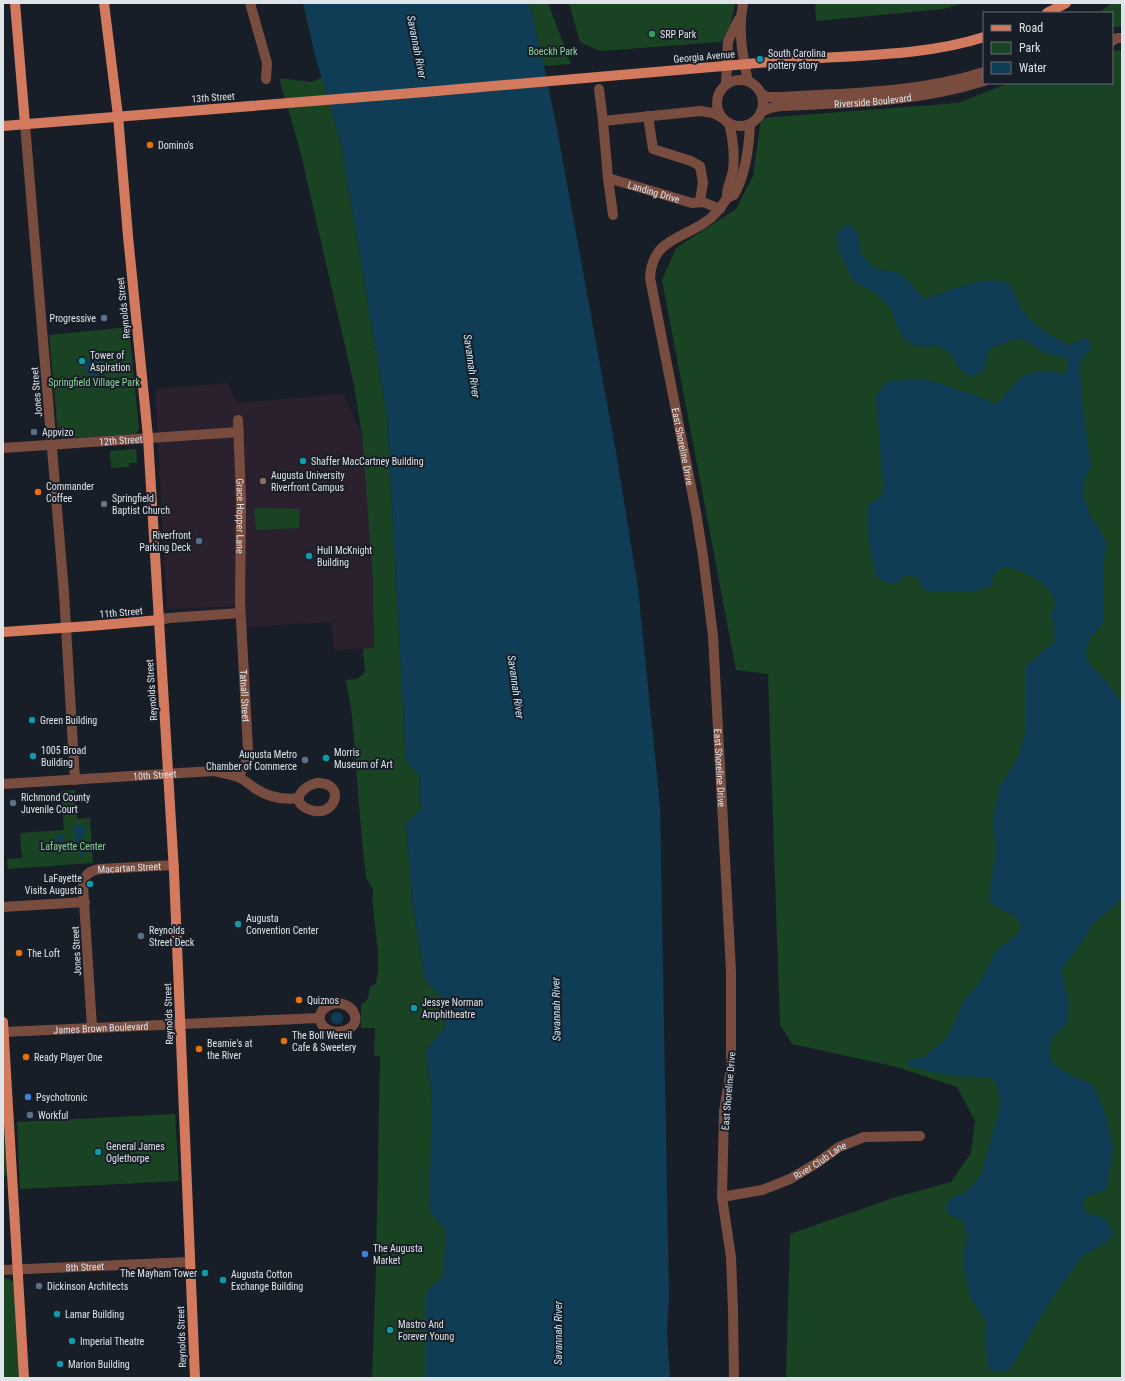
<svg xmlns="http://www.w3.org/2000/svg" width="1125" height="1381" viewBox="0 0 1125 1381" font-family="'Roboto Condensed',sans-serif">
	<rect width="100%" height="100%" fill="#181e27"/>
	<path fill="#2b202e" d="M227,383l10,20 106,-9 19,41 11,147 1,66 -40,2 -3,-28 -85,5 -2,-21 -77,3 -12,-220z"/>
	<g fill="#1a4324">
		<path d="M529,3h19l23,61 -27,2z"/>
		<path d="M569,3h166l-5,24 -9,15 -121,9 -20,-9z"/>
		<path d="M815,3h148l-19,6 -128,12z"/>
		<path d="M1112,3h10v24h-10v-14h-14z"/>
		<path d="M1122,50v1328h-336l4,-144 106,-37 55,-15 20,-29 4,-32 -18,-34 -60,-20 -105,-23 -12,-20 -12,-350 -32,-4 -74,-390 14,-32 60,-39 17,-33 8,-58 197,-15 51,-20h103v-32z"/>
		<path d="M322,77l19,66 46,273 19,344 13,14 2,35 -15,14 6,75 13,82 18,19 2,28 -19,23 6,49 24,120v159h-84l4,-111 4,-211h-6l1,-28h-14v-23l7,-6 2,-12 6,-3 1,-9 1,-1v-22l-6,-53 1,-3v-6l-7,-13 -4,-36 -10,-126 -6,-35 11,-1 8,-7 -2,-23 11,-2 -1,-65 -11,-147 -8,-50 -55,-239 -20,-68 33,4z"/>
		<path d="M129,327l10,102 -4,5 -72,4 -5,-4 -9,-99z"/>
		<path d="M136,449l1,14h-8v4l-18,1 -1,-17z"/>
		<path d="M256,508l44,1 -1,19 -42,2 -1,-1 -2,-20z"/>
		<path d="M75,790l2,29 13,-1 3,45 -85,6 -1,-10 15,-1 -2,-25 44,-3 -3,-39z"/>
		<path d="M175,1114l4,67 -159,8 -3,-67z"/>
		<path d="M3,1117l1,4 3,53 -4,5z"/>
		<path d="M3,1278l6,1 5,4 6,95h-17z"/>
	</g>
	<g fill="#0f3d55">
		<path d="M303,3h226l15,63 13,63 60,329 21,130 22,217 9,493 -2,34 3,46h-244v-86l17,-16 3,-46 -17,-19 3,-112 -6,-49 19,-23 -2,-28 -18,-19 -13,-82 -6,-75 15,-14 -2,-35 -13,-13 -19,-345 -46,-273 -25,-84z"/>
		<path d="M850,224l7,8 4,21 6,9 9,7 20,3 11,7 17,20c18,-6 69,-28 86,-14 4,4 9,22 14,28 12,15 28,23 45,32l16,-7 5,4 2,5 -11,12 -1,9 3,42 8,56 -6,10 -2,19 7,19 17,29 -3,16 -1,64 -14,17 -4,14 4,9 18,19 15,22v193l-8,9 -19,15 -20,31 -14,17 8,35 -2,19 -15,14 -3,13 3,13 17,11 22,10 5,7 11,28 6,30 -6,39c-9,7 -14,4 -23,10l-1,11 4,5c15,3 20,3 26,19l-5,8 -26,15 -32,45 -40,68 -8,3 -13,-2 -4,-29v-21l-15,-23 -6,-30 -1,-15 4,-15 -2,-14 -17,-10 -2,-4 1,-5 5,-6 14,-6 15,-17 20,-71 -5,-22 -6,-5 -37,-1 -45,-10 1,-6 16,-3 23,-21 17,-37 15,-17 17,-32 21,-16 2,-10 -6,-10 -13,-4 -11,-8v-13l6,-36 -3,-33 7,-34 17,-26 9,-29v-65l29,-25c0,-9 -3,-19 -3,-28 0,-4 3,-8 3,-12 -2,-15 -43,-41 -57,-31 -2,2 -4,6 -6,8l2,7 -19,6h-48l-7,-6 -2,-8 -14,-1 -8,8 -8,-1 -11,-6c-9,-24 -9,-47 -9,-72l14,-9 1,-12 -7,-87 4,-8 8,-8 33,-2 19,4 57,21 23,-26 14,-7 32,2 2,-15 -23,-5 -23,-15 -13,3 -20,8 -6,23 -12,5 -12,-8 -10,-18 -14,-5 -16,1 -14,-6 -7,-13 -7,-19 -17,-17 -20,-11 -16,-31 -1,-7v-6l2,-6 5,-5z"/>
		<path d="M91,356l6,1 6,7c0,10 -7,14 -16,10l-4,-7 5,-5 -1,-4z"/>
		<path d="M74,826h12v8l-4,1 1,20h-4l-1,-7 -19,1 -2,-14h6l1,8 11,-1z"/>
		<circle cx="337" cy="1018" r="6"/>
	</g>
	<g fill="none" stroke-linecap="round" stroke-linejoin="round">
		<g stroke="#784c3f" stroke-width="10">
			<path d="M250,3l17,60 -1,16"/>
			<path d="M743,3c-5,27 -1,51 5,78"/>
			<path d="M1112,41l5,-3h5"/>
			<circle cx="740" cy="103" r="23"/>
			<path d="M726,84l2,-43 11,-22"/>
			<path d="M599,89l4,32"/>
			<path d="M762,94l5,3h13c68,-4 138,-4 204,-25"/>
			<path id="s1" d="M761,112l9,-4 10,-2c68,-3 138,-4 204,-25"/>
			<path d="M648,116l5,33 38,12 9,5 3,16 -3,19"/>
			<path d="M25,124l39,469 11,187"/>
			<path id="s2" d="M608,178l84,25 11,-1 17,7"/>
			<path id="s3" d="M727,198c-6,10 -13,19 -23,25 -26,17 -52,18 -54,55l46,234 7,44 10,80 18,335v97l-7,43 -2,86 9,60 2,53 1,68"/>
			<path d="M727,198l7,-3c12,-21 15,-47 16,-71"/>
			<path d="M727,198c-1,-10 4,-17 6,-27 2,-16 0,-32 -4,-48"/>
			<path d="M613,215l-5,-37 -5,-57 97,-10 13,2 8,4"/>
			<path id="s4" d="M238,420l3,80 -1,102 8,147 -2,14 -8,14"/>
			<path id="s5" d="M3,448l236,-16"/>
			<path d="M159,620l10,-2 71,-5"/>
			<path d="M317,783c31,-1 18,38 -9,26 -19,-8 -5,-23 9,-26z"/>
			<path id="s6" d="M3,784l210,-13c8,2 17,3 25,6 7,3 12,8 18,12 14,9 28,11 43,9"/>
			<path d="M3,907l82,-5"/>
			<path d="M336,1003c20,0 28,23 7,28 -23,6 -35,-22 -7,-28z"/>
			<path id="s7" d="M92,1027l-9,-141c1,-11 6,-15 17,-17l74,-4"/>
			<path id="s8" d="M3,1032l316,-14"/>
			<path id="s9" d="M722,1197l40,-7 28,-11 27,-16 22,-16 25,-10 56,-1"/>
			<path id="s10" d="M3,1270l187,-8"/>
		</g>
		<g stroke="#d3795e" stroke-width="10">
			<path d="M15,3l10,121"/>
			<path d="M104,3l14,113 10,120 20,201 26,435 21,506"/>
			<path d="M1047,13l19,-10"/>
			<path d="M804,59c58,-4 125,-4 180,-22"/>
			<path d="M3,126l422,-34"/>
			<path d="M3,632l87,-6 69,-6"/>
			<path d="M3,1022l21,356"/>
		</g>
		<path stroke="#d3795e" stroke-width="10" d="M425,92l379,-33"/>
	</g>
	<circle fill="#2e9e5b" stroke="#181e27" stroke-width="1.5" cx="652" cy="34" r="4"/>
	<g fill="#0f9aa8" stroke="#181e27" stroke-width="1.5">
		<circle cx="760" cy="59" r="4"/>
		<circle cx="82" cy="361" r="4"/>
		<circle cx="303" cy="461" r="4"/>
		<circle cx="309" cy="556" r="4"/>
		<circle cx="32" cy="720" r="4"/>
		<circle cx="33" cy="756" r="4"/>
		<circle cx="326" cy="758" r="4"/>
		<circle cx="90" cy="884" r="4"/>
		<circle cx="238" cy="924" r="4"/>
		<circle cx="414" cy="1008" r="4"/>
		<circle cx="98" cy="1152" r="4"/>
		<circle cx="205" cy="1273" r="4"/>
		<circle cx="223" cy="1280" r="4"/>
		<circle cx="57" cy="1314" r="4"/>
		<circle cx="390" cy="1330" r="4"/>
		<circle cx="72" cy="1341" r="4"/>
		<circle cx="60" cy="1364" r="4"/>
	</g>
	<g fill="#e8710a" stroke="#181e27" stroke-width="1.5">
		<circle cx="150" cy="145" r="4"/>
		<circle cx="38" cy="492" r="4"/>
		<circle cx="19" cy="953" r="4"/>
		<circle cx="299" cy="1000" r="4"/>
		<circle cx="284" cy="1041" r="4"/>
		<circle cx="199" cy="1049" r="4"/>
		<circle cx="26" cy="1057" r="4"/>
	</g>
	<g fill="#5c6f8a" stroke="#181e27" stroke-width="1.5">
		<circle cx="104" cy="318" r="4"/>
		<circle cx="34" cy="432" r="4"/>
		<circle cx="199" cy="541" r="4"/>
		<circle cx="305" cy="760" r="4"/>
		<circle cx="13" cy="803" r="4"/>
		<circle cx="141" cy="936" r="4"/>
		<circle cx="30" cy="1115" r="4"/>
		<circle cx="39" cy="1286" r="4"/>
	</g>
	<circle fill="#8d6e63" stroke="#181e27" stroke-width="1.5" cx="263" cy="481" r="4"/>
	<circle fill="#6b7280" stroke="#181e27" stroke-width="1.5" cx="104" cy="504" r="4"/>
	<g fill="#3f7fe0" stroke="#181e27" stroke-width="1.5">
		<circle cx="28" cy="1097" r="4"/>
		<circle cx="365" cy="1254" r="4"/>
	</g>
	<g text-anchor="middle" stroke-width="4" stroke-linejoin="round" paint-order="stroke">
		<g font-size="10" fill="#dfe4ea" stroke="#181e27" text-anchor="start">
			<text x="660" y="38">SRP Park</text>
			<text x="768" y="57">South Carolina<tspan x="768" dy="12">pottery story</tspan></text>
			<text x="158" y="149">Domino's</text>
			<text x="96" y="322" text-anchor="end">Progressive</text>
			<text x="90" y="359">Tower of<tspan x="90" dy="12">Aspiration</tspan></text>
			<text x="42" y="436">Appvizo</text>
			<text x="311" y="465">Shaffer MacCartney Building</text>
			<text x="271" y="479">Augusta University<tspan x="271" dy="12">Riverfront Campus</tspan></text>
			<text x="46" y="490">Commander<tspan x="46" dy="12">Coffee</tspan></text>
			<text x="112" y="502">Springfield<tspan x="112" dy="12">Baptist Church</tspan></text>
			<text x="191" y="539" text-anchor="end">Riverfront<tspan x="191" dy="12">Parking Deck</tspan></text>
			<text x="317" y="554">Hull McKnight<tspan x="317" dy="12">Building</tspan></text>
			<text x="40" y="724">Green Building</text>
			<text x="41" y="754">1005 Broad<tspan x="41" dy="12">Building</tspan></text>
			<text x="334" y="756">Morris<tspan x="334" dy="12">Museum of Art</tspan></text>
			<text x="297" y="758" text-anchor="end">Augusta Metro<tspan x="297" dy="12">Chamber of Commerce</tspan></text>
			<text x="21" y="801">Richmond County<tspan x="21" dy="12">Juvenile Court</tspan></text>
			<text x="82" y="882" text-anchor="end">LaFayette<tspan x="82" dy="12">Visits Augusta</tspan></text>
			<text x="246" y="922">Augusta<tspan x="246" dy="12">Convention Center</tspan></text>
			<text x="149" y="934">Reynolds<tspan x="149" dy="12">Street Deck</tspan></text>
			<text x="27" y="957">The Loft</text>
			<text x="307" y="1004">Quiznos</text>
			<text x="422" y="1006">Jessye Norman<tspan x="422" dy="12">Amphitheatre</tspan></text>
			<text x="292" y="1039">The Boll Weevil<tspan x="292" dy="12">Cafe &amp; Sweetery</tspan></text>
			<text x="207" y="1047">Beamie's at<tspan x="207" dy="12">the River</tspan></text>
			<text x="34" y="1061">Ready Player One</text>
			<text x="36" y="1101">Psychotronic</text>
			<text x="38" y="1119">Workful</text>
			<text x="106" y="1150">General James<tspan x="106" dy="12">Oglethorpe</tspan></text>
			<text x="373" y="1252">The Augusta<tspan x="373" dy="12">Market</tspan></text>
			<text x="197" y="1277" text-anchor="end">The Mayham Tower</text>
			<text x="231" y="1278">Augusta Cotton<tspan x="231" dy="12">Exchange Building</tspan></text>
			<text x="47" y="1290">Dickinson Architects</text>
			<text x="65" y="1318">Lamar Building</text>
			<text x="398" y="1328">Mastro And<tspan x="398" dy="12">Forever Young</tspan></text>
			<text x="80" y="1345">Imperial Theatre</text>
			<text x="68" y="1368">Marion Building</text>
		</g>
		<g font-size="10" fill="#8cd59a" stroke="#181e27">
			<text x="553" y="55">Boeckh Park</text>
			<text x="94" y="386">Springfield Village Park</text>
			<text x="73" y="850">Lafayette Center</text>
		</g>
		<g font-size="10" fill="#dfe4ea" stroke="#181e27">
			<text transform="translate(704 56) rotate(-5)" y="4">Georgia Avenue</text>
			<text transform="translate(213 97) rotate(-4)" y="4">13th Street</text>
			<text dy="4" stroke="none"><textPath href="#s1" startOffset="113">Riverside Boulevard</textPath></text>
			<text dy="4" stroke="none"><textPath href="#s2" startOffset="48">Landing Drive</textPath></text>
			<text transform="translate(123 308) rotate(-96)" y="4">Reynolds Street</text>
			<text transform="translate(36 392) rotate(-95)" y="4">Jones Street</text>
			<text dy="4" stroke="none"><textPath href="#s5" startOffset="118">12th Street</textPath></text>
			<text dy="4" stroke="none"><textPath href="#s3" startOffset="288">East Shoreline Drive</textPath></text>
			<text dy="4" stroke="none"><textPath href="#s4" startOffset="96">Grace Hopper Lane</textPath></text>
			<text transform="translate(121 612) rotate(-5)" y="4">11th Street</text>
			<text transform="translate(151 690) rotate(-94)" y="4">Reynolds Street</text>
			<text dy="4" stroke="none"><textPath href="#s4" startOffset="276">Tatnall Street</textPath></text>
			<text dy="4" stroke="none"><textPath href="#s3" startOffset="612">East Shoreline Drive</textPath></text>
			<text dy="4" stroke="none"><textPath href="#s6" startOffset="152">10th Street</textPath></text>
			<text dy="4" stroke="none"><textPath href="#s7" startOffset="197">Macartan Street</textPath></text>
			<text transform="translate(76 951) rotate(-93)" y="4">Jones Street</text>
			<text transform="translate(168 1014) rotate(-92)" y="4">Reynolds Street</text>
			<text dy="4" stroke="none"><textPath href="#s8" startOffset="98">James Brown Boulevard</textPath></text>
			<text transform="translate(728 1091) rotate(-85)" y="4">East Shoreline Drive</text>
			<text dy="4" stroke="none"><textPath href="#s9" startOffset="106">River Club Lane</textPath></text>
			<text dy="4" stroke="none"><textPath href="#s10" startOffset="82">8th Street</textPath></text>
			<text transform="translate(181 1337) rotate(-92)" y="4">Reynolds Street</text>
		</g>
		<g font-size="11" font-style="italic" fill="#c5e5f9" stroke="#181e27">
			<text transform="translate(417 47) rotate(79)" y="4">Savannah River</text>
			<text transform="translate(472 366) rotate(82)" y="4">Savannah River</text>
			<text transform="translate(516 687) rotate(82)" y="4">Savannah River</text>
			<text transform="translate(556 1009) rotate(-91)" y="4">Savannah River</text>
			<text transform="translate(558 1333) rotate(-90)" y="4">Savannah River</text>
		</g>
	</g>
	<rect width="1125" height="1381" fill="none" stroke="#dfe4ea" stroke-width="8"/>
	<rect x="983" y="12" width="130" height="72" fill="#181e27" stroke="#686d75"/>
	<rect x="991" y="25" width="20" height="6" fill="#d3795e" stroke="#686d75"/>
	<text x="1019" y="32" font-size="12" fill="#dfe4ea">Road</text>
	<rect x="991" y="42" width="20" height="12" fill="#1a4324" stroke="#686d75"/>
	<text x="1019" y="52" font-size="12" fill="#dfe4ea">Park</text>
	<rect x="991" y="62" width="20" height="12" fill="#0f3d55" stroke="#686d75"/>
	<text x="1019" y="72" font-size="12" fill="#dfe4ea">Water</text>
</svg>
